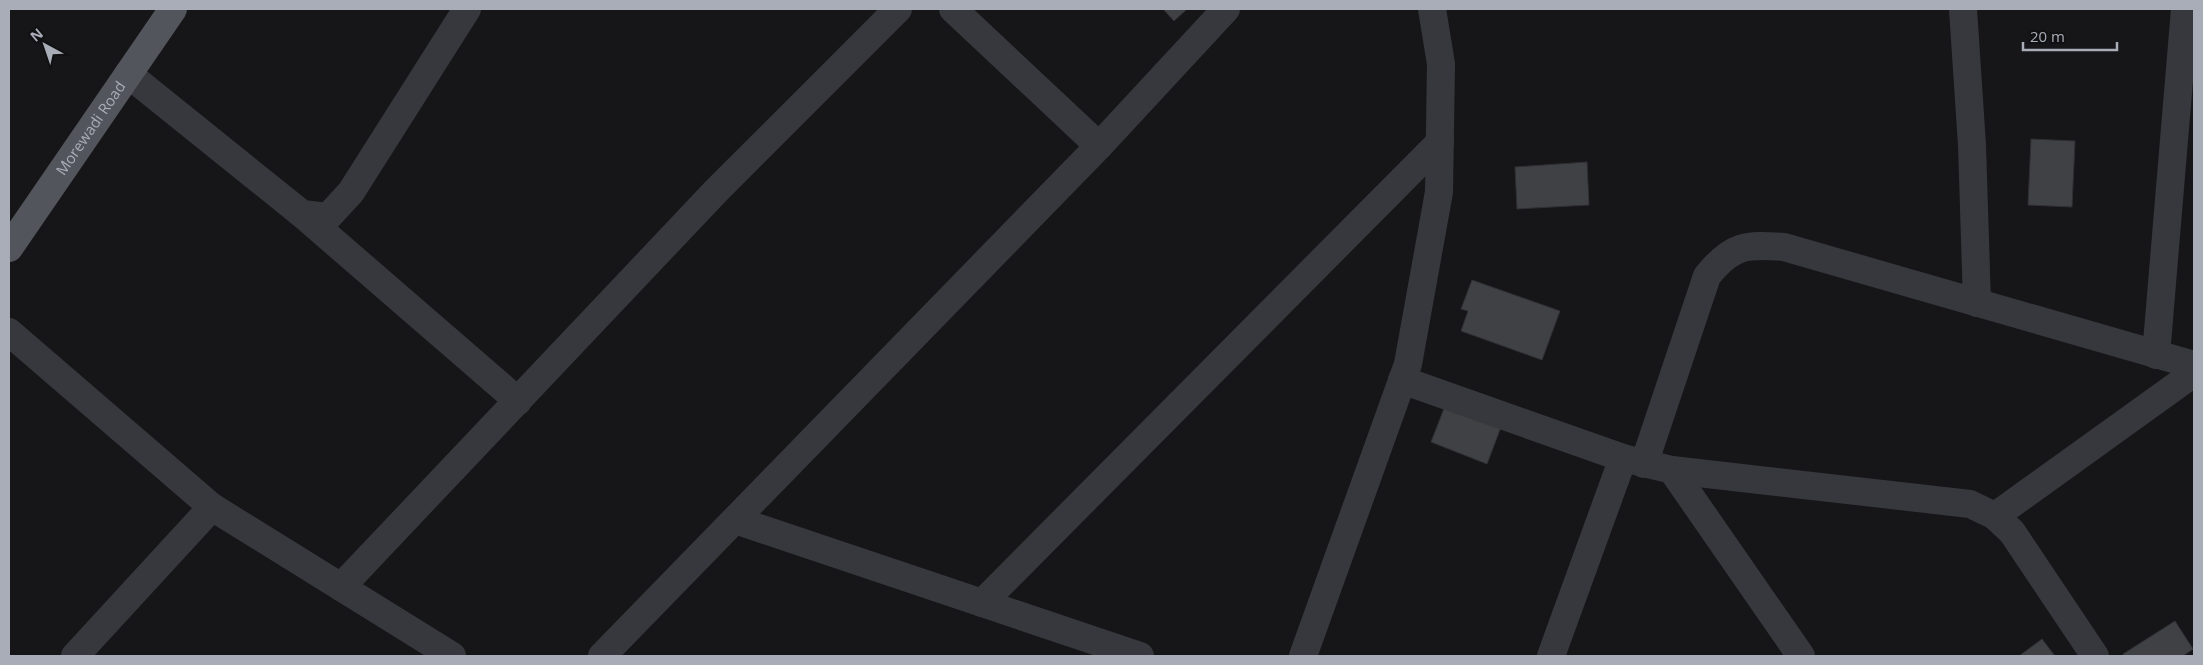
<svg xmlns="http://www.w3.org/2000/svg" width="2203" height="665" viewBox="0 0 2203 665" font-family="'Open Sans',sans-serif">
	<rect width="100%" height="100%" fill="#161618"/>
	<g fill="#404145" stroke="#303034">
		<path d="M1163,9h24l-13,12z"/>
		<path d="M2031,139l44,2 -3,66 -44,-2z"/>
		<path d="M1587,162l2,43 -72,4 -2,-42z"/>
		<path d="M1472,280l88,31 -18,49 -81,-29 7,-20 -7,-2z"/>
		<path d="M1445,406l56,21 -14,37 -56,-22z"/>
		<path d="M2175,621l18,28 -10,7h-59l-1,-2z"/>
		<path d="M2042,639l13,17h-36z"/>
	</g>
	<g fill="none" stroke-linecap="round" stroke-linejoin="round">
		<g stroke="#37383d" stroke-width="28">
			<path d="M953,9l146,137"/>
			<path d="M1963,9l9,136 5,158"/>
			<path d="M128,74l174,140 26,3 23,-25 116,-183"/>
			<path d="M302,214l216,187"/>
			<path d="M9,332l203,175 240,149"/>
			<path d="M2156,355l29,-346"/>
			<path d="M1402,380l221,78 49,12 298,34 25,12 17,16 83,124"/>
			<path d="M1644,464l63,-188c25,-31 39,-32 77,-29l410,118"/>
			<path d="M1672,470l129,186"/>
			<path d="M1995,516l199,-143"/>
			<path d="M735,520l405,136"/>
			<path d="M341,587l375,-396 182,-182"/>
			<path d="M982,603l458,-461"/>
			<path d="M75,656l137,-149"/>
			<path d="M602,656l497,-510 127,-137"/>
			<path d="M1303,656l105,-292 31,-172 2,-128 -9,-55"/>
			<path d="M1551,656l72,-198"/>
		</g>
		<path stroke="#53555c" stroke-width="28" id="s1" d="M9,248l164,-239"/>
	</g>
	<g text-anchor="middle" stroke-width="4.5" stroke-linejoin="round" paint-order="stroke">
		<g font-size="15" fill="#a8adb8" stroke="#111113">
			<text dy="5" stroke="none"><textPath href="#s1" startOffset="145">Morewadi Road</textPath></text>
		</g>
	</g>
	<rect width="2203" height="665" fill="none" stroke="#a8adb8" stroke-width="20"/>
	<g transform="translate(45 45) rotate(320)" stroke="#111113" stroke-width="4" paint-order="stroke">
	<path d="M0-4L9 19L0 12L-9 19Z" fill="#a8adb8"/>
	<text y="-8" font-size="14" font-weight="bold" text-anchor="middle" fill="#a8adb8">N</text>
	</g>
	<path d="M2023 42v8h94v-8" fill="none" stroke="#a8adb8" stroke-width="2.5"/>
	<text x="2030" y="42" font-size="15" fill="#a8adb8" stroke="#111113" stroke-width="4" paint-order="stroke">20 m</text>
</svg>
